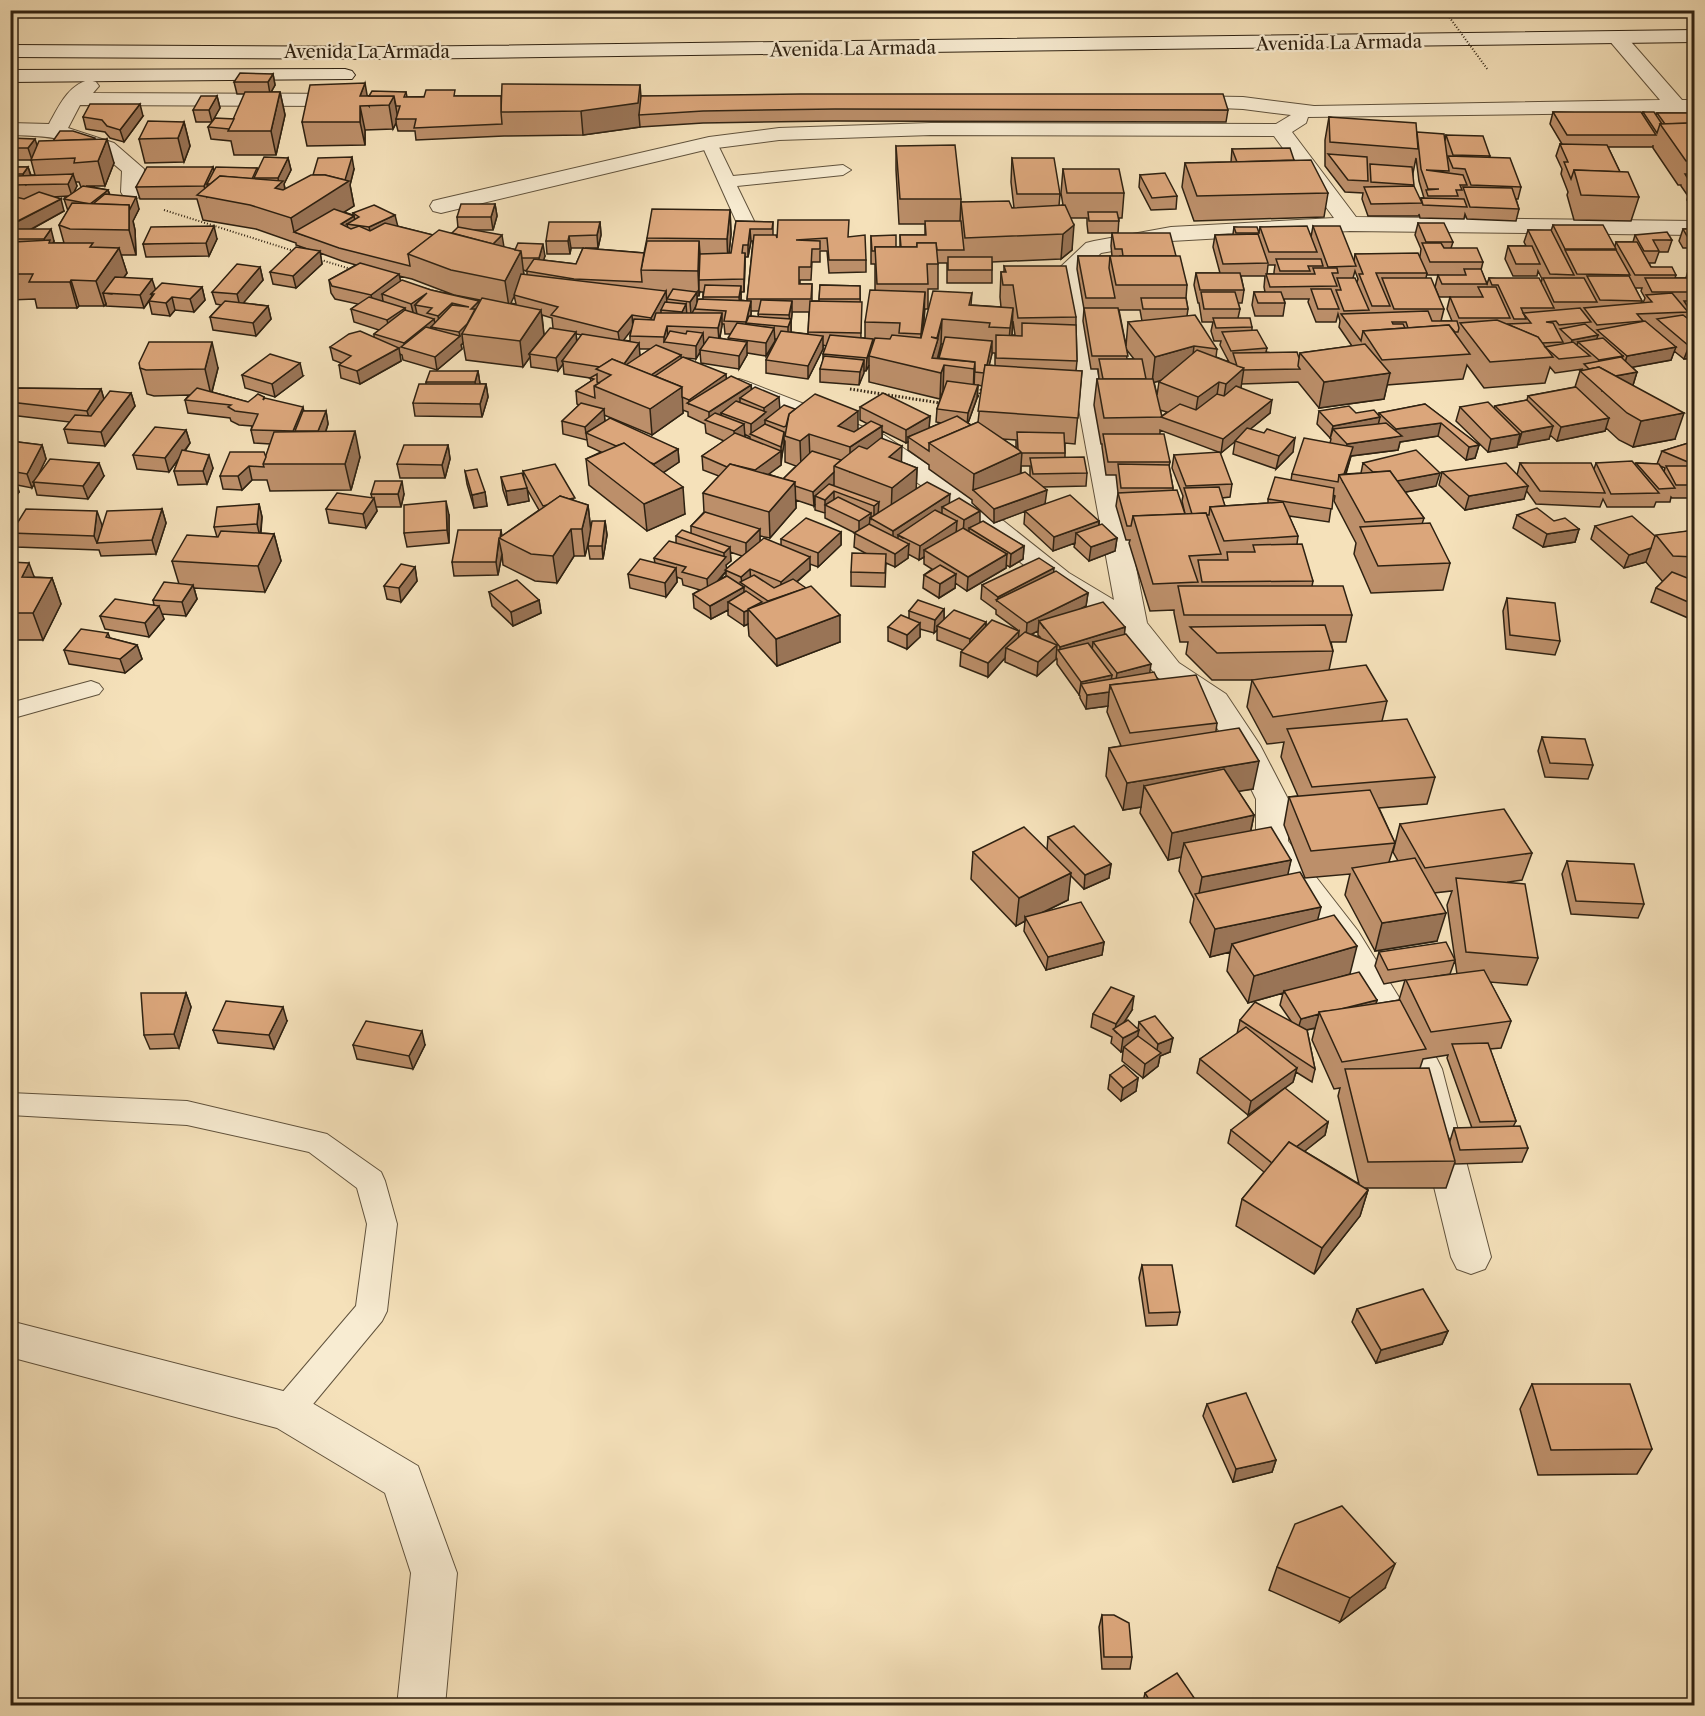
<svg xmlns="http://www.w3.org/2000/svg" width="1705" height="1716" viewBox="0 0 1705 1716" font-family="'Libre Caslon Text',serif">
	<rect width="100%" height="100%" fill="#f5e1ba"/>
	<filter id="stains"><feTurbulence type="fractalNoise" baseFrequency=".00333" numOctaves="4"/><feColorMatrix values="0 0 0 0 .2 0 0 0 0 .09 0 0 0 0 .02 0 0 0 .5 -.17"/></filter>
	<radialGradient id="worn" r=".72"><stop offset=".6" stop-color="#630" stop-opacity="0"/><stop offset="1" stop-color="#630" stop-opacity=".3"/></radialGradient>
	<g fill="none" stroke-linecap="round" stroke-linejoin="round">
		<defs>
			<g id="service">
				<path d="M709,138l8,5 16,33 110,-11 8,5 -8,5 -106,11 17,35 -3,4h-12l-3,-4 -35,-78z"/>
				<path d="M91,681l8,3 4,5 -4,5 -89,25v-16z"/>
				<path d="M10,1093l177,8 140,33 54,38 4,9 12,43 -10,87 -5,10 -83,100 -12,5 -12,-5 -4,-10 4,-10 81,-95 11,-82 -10,-36 -48,-36 -122,-27 -177,-10z"/>
			</g>
			<g id="minor">
				<path d="M1618,33l7,2 57,65h12v12l-386,5 -2,6 -14,9 64,85 338,4v14l-344,-4 -179,10 -70,12 -23,22 69,348 32,40 47,31 34,51 28,54v42l70,90 79,128 5,10 49,188 -6,12 -14,5 -14,-5 -6,-12 -45,-186 -72,-122 -78,-106v-44l-22,-45 -30,-46 -47,-31 -34,-47 -74,-45 -107,-85 -76,-53 -136,-55 -4,-5 4,-5 9,-3 9,3 136,53 78,53 107,85 45,27 -60,-327 32,-30 8,-2 77,-14 163,-9 -60,-82 -343,-1 -152,5 -70,9 -268,64 -8,-2 -3,-5 3,-5 8,-2 268,-62 70,-9 152,-5 345,1 15,-9 -48,-6 -68,-3 -3,-4 3,-4 7,-2 61,1 71,9 346,-6 -52,-61 3,-4z"/>
				<path d="M89,80l7,2 3,4 -6,7 258,1 7,2 3,4 -3,4 -7,2 -271,-1 -12,23 46,15 30,26 -1,23 -3,5 -8,2 -8,-2 -3,-5 1,-21c-36,-32 -65,-35 -112,-36v-12l39,1c10,-18 19,-39 40,-44z"/>
				<path d="M10,1321l277,71 15,5 116,69 39,107 -12,133h-48l14,-133 -26,-80 -108,-65 -267,-71z"/>
			</g>
			<g id="secondary">
				<path d="M1694,30v12l-1305,17 -379,-2v-12l379,2z"/>
				<path d="M345,69l7,2 3,4 -3,4 -342,3v-12z"/>
			</g>
		</defs>
		<use href="#service" stroke="#60523c" stroke-width="2"/>
		<use href="#minor" stroke="#60523c" stroke-width="2"/>
		<use href="#secondary" stroke="#2f2212" stroke-width="2"/>
		<g stroke="#2f2212" stroke-width="2" stroke-dasharray="1 2" stroke-linecap="butt">
			<path d="M55,199l16,-2"/>
			<path d="M164,210l133,42"/>
			<path d="M318,259l36,11"/>
		</g>
		<g stroke="#2f2212" stroke-width="3" stroke-dasharray="1.5 2" stroke-linecap="butt">
			<path d="M850,389l90,14 1,-3"/>
			<path d="M974,396h5l2,-6h4"/>
		</g>
		<use href="#service" fill="#f8ecd2" fill-rule="evenodd"/>
		<use href="#minor" fill="#f8ecd2" fill-rule="evenodd"/>
		<use href="#secondary" fill="#f8ecd2" fill-rule="evenodd"/>
		<path stroke="#2f2212" stroke-width="2" stroke-dasharray="1 2" stroke-linecap="butt" d="M1444,10l44,60"/>
	</g>
	<g fill="#bc8f6a" stroke="#2f2212" stroke-width="1.5" fill-rule="evenodd">
		<path d="M273,74l2,11 -4,7h9l5,23 -9,40h-42l-3,-14 -20,-2 -3,-12 26,-8 11,-25h-8l-3,-12z"/>
		<path d="M406,92l1,5 49,-1h185l587,14 -2,12 -391,-1 -132,2 -63,4 -57,8 -79,1 -88,4 -1,-9h-17l-2,-8 -3,6 -28,1v15l-58,1 -5,-24 65,-26z"/>
		<path d="M217,96l3,12 -8,14h-16l-3,-12z"/>
		<path d="M1553,112l89,3 1,-3 13,4 1,-3 38,1v96l-8,-10 1,-4 -7,-10v-1h-3l-25,-37v-3v2h-45l12,25 19,25 -8,24 -57,-1 -7,-25 1,-3 -7,-18 1,-5 -6,-13 4,-12h2l-12,-20z"/>
		<path d="M143,116l-19,26 -14,-4 -5,-6 -19,-3 -3,-12z"/>
		<path d="M1329,117l116,23 1,-5 44,21 -1,1 32,30 -3,12h-2l3,10 -3,12 -49,-2 -2,-5 -1,5 -44,-1 -1,-4v2h-51l-6,-17 1,-6 -18,-1 -20,-26v-26zM1416,158l3,23 5,17h-3l-1,3 -7,-15v-13z"/>
		<path d="M184,122l6,24 -6,16 -39,1 -6,-24z"/>
		<path d="M10,129l3,8 -1,1 25,7 58,-6 19,24 -9,23h-19l22,4 2,5 29,14 -6,12 2,9 1,25h-15l6,18 -3,4 31,13 47,-3 3,13 -11,12 -19,-2 -5,6 -18,-2 -3,-13 -5,7 -38,-2v-2l-2,2h-25l-2,2h-40l-2,-9 -25,1v-100l6,-3 -3,-11 -3,3v-22h18l3,8h4l-4,-15h-21zM75,182h4l2,5h1l-9,6 4,-7zM69,196l-5,3 4,12 -9,14 5,18h-10v-2l-22,-12 32,-18 -10,-14z"/>
		<path d="M896,146l65,53 -1,22 1,-19 53,6 -3,-26 1,-24 48,36 -1,12 4,-1 -2,-12 2,-24 61,24 -2,25h-3l-1,15h-30l-1,-9v-6h-16l1,32 -11,9 -69,3v21h-45v-20h-9v26h-10v20h-3l-2,22 49,-38 -1,12 30,2 -1,-10 1,-25h3v-6l72,51v8l1,36 -1,10h6l-7,73 -10,-1v15l22,15 -1,13 -43,1 2,17 54,17v5l18,12 -2,13 -26,10 -15,-14 1,-4 -22,8 -29,-27 1,-13 -31,12 -22,-20v-3l-43,-31v-4l-21,-15v-8l-2,1 -24,-12v7l19,24 16,6 -1,21 34,14 30,19 44,24 -1,13 -13,8 -4,-2v3l-39,23 -12,-8v5l-16,10 -16,-10 1,-13 8,-6 -8,-5v-7l-5,3 -11,-6v4l-13,9 -9,-4 -1,24 -34,-1v-14l16,-18 -13,-7 1,-14 -30,-15v-5l-10,-3v-6l-1,2 -18,-6v8l-26,30 -10,-2v5l21,4v-6l60,-7v13l-23,22 -8,-3v6l-13,12 43,60 -63,24 -28,-30 -1,-12 -4,2 -16,-11v-5l-17,9 -17,-11 -1,-14 7,-4 -17,-5 -1,-6 -5,-2v5l-11,15 -36,-9 -2,-14 27,-11 -1,-5 22,-15v-7l15,-2v-8l13,-14 -1,-19 16,-17 -16,-6 -1,-14 22,-15 -18,-8 -1,-9 -17,-8v-4l-5,-2v3l-31,22 -48,-20 1,6 73,28 1,13 -16,11 22,41 -38,17 -58,-46 -3,-26 15,-7 -13,-6 -1,-6 -24,-6 -1,-13 17,-16 -2,-1 -1,-13 15,-10 -1,-3 -26,-4 -1,-10 -5,7 -27,-4 -1,-10 -7,10 -57,-7 -3,-17 -2,2 1,4 -25,21 -34,-10 -1,-5 -2,-1 1,7 -41,23 -19,-6 -2,-13 2,-2 -8,-3 -3,-13 44,-10v-3l5,-4 -25,-8 -3,-13 7,-5 -23,-5 -4,-6 -2,-13 27,-15 -14,-4 -22,-8 2,11 -26,24 -23,-4 -3,-12 40,-22 -14,-5v-2l-40,-14 -53,-9 -6,-21h-57l-4,-12 77,-20 1,4 43,-3 1,2 30,-12 3,12 -7,14 1,5 69,-20 -4,16 4,21 -10,6 9,3v-2l44,13 36,9 19,-2 6,-5 -1,-11 38,-13 2,12 -4,14h-22l32,17 42,9 -2,4 33,4 7,-16h-12l-1,6h-23l-1,-13 54,-19 1,13 -3,13h-13l59,5 3,-15 83,-28 1,24 -2,19h2l5,-32 37,1v13l4,3 72,-1 17,23v12l-37,1 -2,-22h-7v11h-8l-1,18h-11v4h12v17h7l1,-16 40,1 1,52h4v-16l10,-32v-26h-4v-28l25,11h4v-12h25v-11h-26l-3,-54zM751,241h2l-6,60 -6,-1v-8h3l1,-35h3zM523,270l4,1v4h-3zM399,276l13,3 42,16 26,5 -1,1 -48,-11 -31,-9zM700,291v1h3v7l-6,1v-4h2zM515,294l-1,1 2,9 -6,-1zM751,311h8l-1,6 -7,-1zM792,312h17l-1,22 -17,-2v-9zM542,315l10,3 1,10 -9,7zM1013,321l2,14h-3zM722,324h2l1,10h6l-3,6 -8,-2zM631,330l-1,6v5l-7,-1zM576,334l6,1 -5,7zM775,339h2l-11,21v13l42,6 15,-30v-4l3,1 -3,8v7l-3,8v13l39,3 5,-14h2l3,-6v17l71,17 3,-8 -6,18 -1,13 5,1 -12,5 1,-12 -70,-9v13l8,4 -10,6 -78,-22 -28,-18 -1,-5 -25,-6 -41,-21 11,1 4,-7 1,11 38,6 8,-14v-2l19,3 9,-15zM941,344h2l-4,14h-1zM639,349h11l-10,7zM992,353h3v13l-6,-1zM978,385l4,1 -4,36 -7,3 -3,-2 9,-25zM744,434l6,3v2l-5,-2zM1002,439l14,1v8zM784,440l1,1v21l11,4 -13,13 -15,-5 13,-9zM1021,466h9v10l-9,-3zM730,552l12,4 -16,13v-4l5,-4zM726,572v4l-8,5z"/>
		<path d="M1232,149l62,11 34,33 -4,24 -130,4 -12,-34 3,-24 46,-1z"/>
		<path d="M1140,175l37,21 -1,13 -25,1 -12,-23z"/>
		<path d="M1418,223l35,19 -2,6 32,14 -2,8 6,14 2,-6 52,5 1,-4 -4,-8 -1,5h-24l-8,-17 3,-13h18l-2,-4 4,-12 23,1 2,-6 62,21 1,-4h17l2,-7 37,5 -4,12h-9l-4,11h-6l2,4 25,8 -1,3h11l2,-7h7v29l-2,-3 -1,4h3v57l-11,1 -10,-8 -3,9 -39,7 5,5 -4,13h-1l43,54 -42,8 -14,-7 -13,-12 -1,3 -48,10 -7,-6 -1,4 -32,5v3l-29,5 -32,-31 4,-14 34,1 1,-2 32,-6 1,-4 47,-9 5,-16 3,-2 -28,4 -5,-6 -5,16 -61,5 -17,-23 -4,14 -76,6 -3,14 -65,9 -21,-26 -57,2v4l29,25 -20,16 43,23 -17,17 -43,-15 2,-13 -14,12 -61,-23v4l10,28 -1,4 4,22v3l12,23 -3,-13 1,-5 -11,-28 2,-13 58,29 -2,13 -8,1 3,8 43,-3v-4l23,-19 1,-6 38,-31 1,-4 -14,-15 2,-13 60,4v-2l46,-9 54,41 -4,13 -9,2 -28,-24 -38,6 -2,8 -47,6 -5,18 15,-1 2,-10 73,23 -31,6 19,26 -2,6 28,39 -7,27 -72,3 -17,-39 2,-11 -22,-42 1,-5 -2,-1 -4,27 -40,-6 9,20 -1,8 16,37 -1,5 40,29 -6,27h-15l2,9 -4,19 58,31 -5,20 53,56 -8,27 -48,4 16,35 -6,19 9,-1 -5,-9 7,-28 132,29 -10,27 -14,2 30,76 -11,27 -37,-3 21,39 -10,27 -11,1 26,72 -3,6 15,21 -6,14 -67,2v-2l-9,26h-80l2,2 -8,26 -46,58 -78,-48 6,-27 22,-27 -36,-29 3,-13 97,-8 -3,13 -21,16 55,33 -21,-88 2,-8 -6,1 -22,-49 3,-12 -8,2 8,39 -3,13 -16,-10 -3,10 -45,33 -51,-42 3,-14 37,-25 3,-14 51,1 -11,-16 3,-12 -35,10 -21,-32 3,-19 -20,5 -20,-35 4,-23 -15,-28 2,-14 -13,3 -28,-47 1,-6 -18,3 -17,-34 3,-28 12,-2 -14,-34 1,-6 -22,3 -6,-11v-2l-23,-32v-5l-1,-2v2l-19,17 -32,-14v-4l-17,19 -28,-11 1,-14 2,-2 -26,-10v-10l-3,3 -14,-4v8l-13,12 -19,-8v-14l21,-9v-7l35,-2v11l42,2v4l33,5 -23,-17v-4l-15,-11 1,-14 71,-13 35,21 -2,13 -3,2 42,19 -1,7 26,39 67,50 -1,8 37,58 -15,2 16,24 -3,15 40,30 -4,15 31,45 32,54 -19,5 46,21 -1,4 23,-4 6,-20 -21,4 -9,-18 4,-14 76,8 -8,-55 5,-14 -18,2 3,48 -62,10 -30,-56 5,-21 -45,4 -21,-53 5,-28 9,-1 -17,-39 3,-15 -17,2 -20,-37 5,-27h4h-44l-26,-26 2,-12h-8l-6,-29v-3l-24,1 -21,-68 1,-3h-4l-10,-34 2,-13 -2,-18h-10l-4,-28v-3h-1l-7,-39 3,-26h2l-1,-10h-7l-8,-48 1,-12 -7,-40 1,-13h34l-1,-10 1,-13 64,23 11,29 -1,13 2,11 -1,7 30,33 -1,8 13,5 -9,-17 1,-4h-7l-3,-10 2,-9h-11l-3,-19h-1l-4,-18 2,-12h24l-7,-26 2,-12 18,-1 1,-7 25,5 1,-5 51,10 2,-11 41,35 1,-7 65,2 1,-7 -6,-14zM1268,265h7l-1,7v2h-7zM1355,271l3,8 -1,3 -4,-4zM1427,273v2h11l-3,12 4,10h11l-3,12 5,12h-11l3,-12 -18,-31zM1241,276h24l-1,11 1,5h-11l-2,13 3,11h28l2,-13 -1,-4h25l-1,3 8,20h20l2,-8 2,7 -1,6 13,19 -52,7 -1,5 -33,-6 1,-4 -15,-17v-4l-14,-9 2,-9 -2,-6h4l2,-13zM1635,288h7l-1,3 4,7 -2,5h-2l1,-2zM1119,310h21l2,11 -14,1 -2,24zM1126,349l8,10h-7zM1160,381l-1,1 -2,13 -3,-13zM1160,410l7,2 -5,4zM1038,631v4l3,3 -10,-4zM1455,960l2,14 -32,4 25,-4zM1448,1055l-1,3 25,70h-18l-4,13 -30,-73 3,-9z"/>
		<path d="M1683,229h12v32l-6,-10 1,-3h-7l-4,-7z"/>
		<path d="M217,239l-8,17 -63,1 -3,-13z"/>
		<path d="M260,267l3,13 -20,23 25,3 3,13 -15,17 -43,-6 -3,-13 11,-12 -5,-1 -4,-12z"/>
		<path d="M140,368h78l-6,24 36,10 16,-5v2l40,12h22l2,13 -2,7 34,26 -9,33 -81,1 -3,-11h-15l-10,10 -19,-1 -3,-13 46,-19 4,-13 -16,-1 -3,-13 1,-4 -13,-1 -8,-4 -1,-3 -42,-5 -3,-13 4,-5 -35,1 -7,-2z"/>
		<path d="M478,371l2,13h6l2,13 -6,20 -67,-1 -2,-13 13,-19v-2z"/>
		<path d="M242,375l61,1 -28,21 -30,-9z"/>
		<path d="M10,388l91,1 3,10 27,-6 4,13 -30,40 -37,-3 -4,-14 6,-7 -60,-7z"/>
		<path d="M186,430l4,13 -5,8 28,17 -6,16 -29,1 -4,-14 5,-13 -10,14 -32,-3 -4,-14z"/>
		<path d="M10,441l32,4 4,14 -7,13 65,4 -16,23 -51,-4 -3,-11 -2,4 -15,-3 2,7 -9,11z"/>
		<path d="M1695,441v57h-23l-1,-1 -1,5h-14l-2,5h-47l-4,-8 -3,8 -64,-3 -10,-14 -2,9 -59,11 -26,-25 3,-13 75,3 3,-12 74,6 2,-6 39,2 1,-2 21,1 5,-13zM1660,466l5,2 -1,4z"/>
		<path d="M448,445l2,14 -5,19h-45l-3,-14z"/>
		<path d="M465,471l20,21 2,14 -13,2 -7,-24z"/>
		<path d="M523,471l52,30 13,4 3,27 14,-11 2,14 -4,24h-13l-2,-13 2,-13 -5,23h-11l-17,27 -22,-2 -32,-16 -1,-11 -4,21 -44,1 -2,-14 49,-32 1,6 37,-26 -12,-21 2,12 -21,4 -5,-15 -2,-13 23,3z"/>
		<path d="M371,494h33l-3,13h-25l1,4 -11,17 -37,-5 -3,-14 46,-11z"/>
		<path d="M259,504l3,13 -1,16 13,1 7,27 -16,31 -71,-4 3,11 -11,17 -24,-2 2,5 -15,18 -44,-8 -5,-13 54,-11 -1,-5 26,-16 -7,-23 45,-24 -3,-10z"/>
		<path d="M162,509l4,14 -10,31 -55,2 -2,-6 -83,-3 -3,-8 -3,5v-26l4,10 88,-3 -1,4z"/>
		<path d="M449,515v28l-42,4 -3,-14z"/>
		<path d="M1517,515l37,6 25,8 -4,13 -32,5 -30,-19z"/>
		<path d="M1595,526l60,10 40,-6v91l-44,-19 5,-14 7,-6 -17,-20 -22,6 -33,-29z"/>
		<path d="M10,562l25,15 17,1 9,26 -18,36h-33z"/>
		<path d="M415,567l2,14 -16,21 -14,-3 -3,-13z"/>
		<path d="M489,592l50,8 2,13 -28,13 -21,-20z"/>
		<path d="M1507,598l53,43 -5,14 -49,-6 -3,-38z"/>
		<path d="M108,633l2,5 27,7 5,14 -17,14 -56,-9 -5,-14z"/>
		<path d="M1542,737l51,28 -5,14 -43,-2 -7,-26z"/>
		<path d="M1048,837l63,27 -2,14 -25,11 -14,-14 -2,25 -24,12 60,30 -2,13 -56,15 -22,-39 1,-10 -9,5 -45,-47 2,-27 74,-2z"/>
		<path d="M1567,861l77,43 -6,14 -67,-4 -9,-40z"/>
		<path d="M186,993l5,14 -12,41 -29,1 -6,-14z"/>
		<path d="M1132,1010l-8,12 14,7 1,-7 31,30 -10,4 -2,10 -15,12 -21,-17 1,-10 -2,1 -10,-9 1,-6 -21,-10 2,-13z"/>
		<path d="M287,1021l-13,28 -56,-6 -5,-13z"/>
		<path d="M353,1045h72l-12,24 -56,-10z"/>
		<path d="M1110,1075l28,3 -2,13 -15,10 -13,-12z"/>
		<path d="M1142,1265l38,47 -3,13 -31,1 -7,-48z"/>
		<path d="M1357,1309l91,22 -6,13 -66,19 -24,-41z"/>
		<path d="M1532,1384l120,65 -15,25 -99,1 -18,-66z"/>
		<path d="M1207,1404l69,56 -4,12 -39,10 -30,-66z"/>
		<path d="M1277,1567l108,21 -45,34 -71,-32z"/>
		<path d="M1102,1615l30,42 -2,12h-28l-3,-42z"/>
		<path d="M1145,1693l52,9 -1,4h-54z"/>
	</g>
	<g fill="#997456" stroke="#2f2212" stroke-width="1.5">
		<path d="M273,74l2,11 -5,9 -2,-12z"/>
		<path d="M365,83l4,23 -9,-10z"/>
		<path d="M640,85l2,23 -3,7 1,12 -57,8 -2,-24z"/>
		<path d="M280,92l5,23 -9,40 -5,-24z"/>
		<path d="M217,96l3,12 -8,14 -3,-12z"/>
		<path d="M394,96l4,23h-2v4l-3,6 -4,-24z"/>
		<path d="M140,104l3,12 -19,26 -4,-12z"/>
		<path d="M360,106l5,24v15l-5,-23z"/>
		<path d="M184,122l6,24 -6,16 -6,-24z"/>
		<path d="M10,129l3,8 -3,3z"/>
		<path d="M35,139l4,12 -7,9 -4,-12z"/>
		<path d="M107,139l7,24 -9,23 -7,-25z"/>
		<path d="M352,157l2,12 -4,16 4,21 -48,30 -12,-4 -3,-14z"/>
		<path d="M288,158l3,12 -7,14 4,22 -13,-18 4,-3 -1,-7z"/>
		<path d="M28,167l4,13 -6,5 -3,-11z"/>
		<path d="M213,167l3,12 -9,5 2,10 -2,3 -3,-11z"/>
		<path d="M73,174l4,12 -5,10 -4,-12z"/>
		<path d="M108,190l4,13 -22,1z"/>
		<path d="M136,197l3,12 -6,12 2,9 1,25 -7,-25v-25z"/>
		<path d="M61,199l3,12 -49,27 -4,-13z"/>
		<path d="M495,204l2,12 -4,14 -2,-13z"/>
		<path d="M730,210l1,24 -3,30 -1,-25z"/>
		<path d="M395,215l3,12 -26,13 -3,-13z"/>
		<path d="M354,216l2,9 -9,-1 2,9 -8,-9z"/>
		<path d="M600,222l1,13 -3,13 -1,-13z"/>
		<path d="M1074,225l-2,25 -11,9 2,-25z"/>
		<path d="M214,226l3,13 -8,17 -3,-13z"/>
		<path d="M51,229l3,12 -6,11 -4,-13z"/>
		<path d="M750,229l1,12 -3,16v-12z"/>
		<path d="M502,235l2,12 -15,1z"/>
		<path d="M569,236l2,12 -1,6 -2,-13z"/>
		<path d="M699,241l2,25 -2,14v16l-1,-25z"/>
		<path d="M543,244l2,12 -5,15 -1,-13z"/>
		<path d="M119,248l8,25 -15,21 -9,-1 3,11 -2,2 -8,-25z"/>
		<path d="M320,251l2,13 -26,24 -3,-12z"/>
		<path d="M521,251l3,25 -15,31 -4,-26z"/>
		<path d="M745,253v13l-1,26v-13z"/>
		<path d="M260,267l3,13 -23,27 -3,-13z"/>
		<path d="M399,274l3,13 -20,7 1,7 -9,7 -3,-13z"/>
		<path d="M152,279l4,12 -5,3 1,2 -8,12 -4,-13z"/>
		<path d="M71,280l8,26 -2,2 -7,-26z"/>
		<path d="M741,286v12l-1,12 -1,-13z"/>
		<path d="M202,287l3,13 -11,12 -4,-13z"/>
		<path d="M666,291l1,13 -6,6v5l-9,16 -1,-13z"/>
		<path d="M697,292v12l-6,11 -1,-13z"/>
		<path d="M925,292l-1,25 -4,43 1,-26z"/>
		<path d="M427,293l-12,12 2,9 -3,2 -3,-12z"/>
		<path d="M172,297l3,13 -5,6 -4,-13z"/>
		<path d="M479,301l3,22 -20,11 1,9 -2,2 1,4 -25,21 -2,-13 25,-21 -1,-4 12,-23z"/>
		<path d="M751,301v13l-2,10 -3,-1v12v-13z"/>
		<path d="M792,301v13l-1,9v9l-3,8v-13l2,-5 -1,-7z"/>
		<path d="M452,303l2,13 -14,12 -2,-12z"/>
		<path d="M686,304l1,12 -4,9 -1,-13z"/>
		<path d="M268,306l3,13 -15,17 -3,-13z"/>
		<path d="M405,308l2,13 -17,12 -3,-13z"/>
		<path d="M1013,308l-1,26 -4,20 2,-26z"/>
		<path d="M541,310l3,25 -15,19 1,3 -7,10 -3,-26z"/>
		<path d="M722,313v13l-3,15 -1,-13z"/>
		<path d="M632,315l1,13 -13,17 -2,-13z"/>
		<path d="M434,319l2,9 -5,-1 1,8 -27,13 -1,-5z"/>
		<path d="M942,319l-1,25 -4,16 -5,-2 5,-16z"/>
		<path d="M667,326l1,13 -4,3v-5z"/>
		<path d="M774,328l1,13 -9,15v-13z"/>
		<path d="M576,332l1,13 -15,16 1,3 -5,7 -2,-13z"/>
		<path d="M703,333l1,13 -4,4v2l-4,7v-13z"/>
		<path d="M1598,335l-4,13 -16,-6 -3,9 -6,2 3,-13z"/>
		<path d="M823,336v13l-15,30v-13z"/>
		<path d="M873,339v13l-4,4v9l-3,6 1,-13z"/>
		<path d="M992,341v13l-8,32 1,-13z"/>
		<path d="M212,342l6,26 -7,27 -6,-26z"/>
		<path d="M747,342v13l-8,14v-13z"/>
		<path d="M639,343l1,13 -13,18 -3,-10z"/>
		<path d="M1695,345v13l-11,1 5,-13z"/>
		<path d="M1194,346l-3,26 -39,11 3,-26z"/>
		<path d="M1676,347l-5,13 -48,9 4,-13z"/>
		<path d="M399,348l2,13 -41,23 -3,-13z"/>
		<path d="M681,355l1,13 -39,12z"/>
		<path d="M1623,356l-4,13 -24,4 4,-13z"/>
		<path d="M864,360v13l-5,12 1,-13z"/>
		<path d="M975,362l-1,26 -1,7 1,-26z"/>
		<path d="M300,363l3,13 -28,21 -3,-13z"/>
		<path d="M944,365l-1,26 -3,8 1,-26z"/>
		<path d="M1244,368l-4,26 -18,16 4,-26z"/>
		<path d="M478,371l2,13 -3,11 -2,-13z"/>
		<path d="M1637,372l-4,13 -31,6 -2,-12z"/>
		<path d="M1390,373l-6,26 -65,9 5,-26z"/>
		<path d="M726,374l1,13 -38,17v-4z"/>
		<path d="M1219,382l-4,26 -21,15 4,-26z"/>
		<path d="M486,384l2,13 -6,20 -2,-13z"/>
		<path d="M751,385l1,13h-12v8l-19,7 1,5 -13,3v-9z"/>
		<path d="M978,385l-1,13 -10,28 1,-13z"/>
		<path d="M682,387l1,26 -31,22 -2,-26z"/>
		<path d="M101,389l4,14 -14,21 -4,-13z"/>
		<path d="M131,393l4,13 -30,40 -4,-14z"/>
		<path d="M779,397l1,13 -15,10v7l-14,7v-10l13,-10v-6z"/>
		<path d="M1272,400l-2,13 -49,40 2,-14z"/>
		<path d="M303,407l3,14 -9,20 -4,-10z"/>
		<path d="M604,409l1,13 -19,11 1,7 -2,-13z"/>
		<path d="M326,411l2,13 -7,21 -3,-14z"/>
		<path d="M858,411v26l-20,-11z"/>
		<path d="M1684,413l-9,26 -42,8 8,-26z"/>
		<path d="M930,416l-1,13 -21,8v5l-2,1v-13z"/>
		<path d="M1380,417l-3,13 -44,-1 -3,10 3,-13z"/>
		<path d="M1609,418l-4,13 -48,10 4,-14z"/>
		<path d="M1441,423l-3,13 -38,6 -2,8 -47,6 -8,26 -1,-2 2,-23 3,-13 48,-7 1,-8z"/>
		<path d="M744,424l1,13 -10,8 -1,-14z"/>
		<path d="M882,426v26l-32,20v-25z"/>
		<path d="M1553,426l-4,13 -31,6 4,-13z"/>
		<path d="M186,430l4,13 -21,29 -4,-14z"/>
		<path d="M355,431l5,26 -9,33 -6,-26z"/>
		<path d="M784,432v13l-3,15v-13z"/>
		<path d="M809,434l1,26 -9,8 -1,-27z"/>
		<path d="M1520,434l-3,13 -29,5 3,-13z"/>
		<path d="M1295,438l-2,14 -17,17 3,-13z"/>
		<path d="M42,445l4,14 -11,23h-2l1,2 -2,4 -5,-14z"/>
		<path d="M448,445l2,14 -5,19 -3,-13z"/>
		<path d="M1479,445l-4,13 -9,2 3,-13z"/>
		<path d="M902,446l-1,27 -12,-16z"/>
		<path d="M678,449l1,13 -24,16 -1,-14z"/>
		<path d="M781,451v14l-32,24 -1,-14z"/>
		<path d="M1022,452l-2,27 -47,11 1,-16z"/>
		<path d="M209,455l4,13 -6,16 -4,-13z"/>
		<path d="M99,463l5,13 -16,23 -5,-13z"/>
		<path d="M249,466l3,14 -10,10 -4,-14z"/>
		<path d="M917,468l-1,26 -25,21 1,-27z"/>
		<path d="M834,472v13l-19,11v8l-1,2 -1,-14z"/>
		<path d="M1440,473l-4,13 -55,11 4,-14z"/>
		<path d="M15,478l4,14 -9,11v-19z"/>
		<path d="M402,481l2,13 -3,13 -3,-13z"/>
		<path d="M795,482l1,26 -26,30 -1,-26z"/>
		<path d="M1528,486l-4,13 -59,11 4,-14z"/>
		<path d="M683,487l2,27 -38,17 -3,-27z"/>
		<path d="M527,488l2,13 -21,4 -2,-14z"/>
		<path d="M1047,490l-2,14 -51,19v-14z"/>
		<path d="M834,491v14h-9v8v-13z"/>
		<path d="M485,492l2,14 -13,2 -2,-13z"/>
		<path d="M950,494l-1,14 -7,-1v6l-39,25 -5,-3v6l-5,3v-13z"/>
		<path d="M374,498l3,13 -11,17 -3,-14z"/>
		<path d="M446,501l3,14v28l-2,-13z"/>
		<path d="M879,502l-1,13 -4,4v-13z"/>
		<path d="M259,504l3,13 -2,20 -3,-13z"/>
		<path d="M588,505l3,27 -6,24 -3,-27z"/>
		<path d="M162,509l4,14 -10,31 -4,-14z"/>
		<path d="M97,511l5,14 -2,17 -3,1 -3,-7z"/>
		<path d="M980,511v13l-11,4v3l-6,3 1,-14z"/>
		<path d="M871,513v6l-1,-1 -1,10 -10,7v-14z"/>
		<path d="M11,518l5,14 -5,1 2,6 -3,5z"/>
		<path d="M605,521l2,14 -4,24 -1,-13z"/>
		<path d="M957,521l-1,14 -32,15v7l-5,3 1,-14z"/>
		<path d="M1099,521l-1,14 -22,-2 -1,10 -22,8 1,-14z"/>
		<path d="M571,529l3,27 -17,27 -4,-27z"/>
		<path d="M760,529v14l-14,14v-14z"/>
		<path d="M1579,529l-4,13 -32,5 4,-13z"/>
		<path d="M841,532v13l-23,22v-14z"/>
		<path d="M274,534l7,27 -16,31 -7,-26z"/>
		<path d="M1117,538l-2,13 -26,10 2,-14z"/>
		<path d="M499,540l3,14 -4,21 -2,-13z"/>
		<path d="M909,544l-1,14 -13,9v-13z"/>
		<path d="M1024,546l-1,13 -13,8 1,-13z"/>
		<path d="M730,547l1,14 -5,4 1,5 -19,22 -1,-13 17,-20v-6z"/>
		<path d="M1651,548l-5,14 -22,6 5,-13z"/>
		<path d="M1007,554l-1,14 -39,23 1,-14z"/>
		<path d="M810,557v13l-29,25v-13z"/>
		<path d="M29,563l10,27 -17,-13z"/>
		<path d="M415,567l2,14 -16,21 -2,-14z"/>
		<path d="M676,568l1,14 -11,15 -1,-14z"/>
		<path d="M1054,568l-1,14 -56,19 1,-4z"/>
		<path d="M750,569l1,14h-9l-1,-6z"/>
		<path d="M956,574l-1,14 -16,10 1,-14z"/>
		<path d="M52,578l9,26 -18,36 -10,-27z"/>
		<path d="M193,585l4,14 -11,17 -4,-14z"/>
		<path d="M744,587v14l-16,1v8l-17,9 -1,-13z"/>
		<path d="M1088,593l-2,13 -42,22 -5,-7 -1,10 -12,6 1,-14z"/>
		<path d="M539,600l2,13 -28,13 -2,-14z"/>
		<path d="M159,606l5,13 -15,18 -4,-14z"/>
		<path d="M944,609v13l-7,4v4l-3,3 1,-13z"/>
		<path d="M748,610v14l-4,2v-14z"/>
		<path d="M840,615v27l-63,24 -1,-27z"/>
		<path d="M986,622l-1,14 -16,17 1,-14z"/>
		<path d="M920,623v14l-13,12v-14z"/>
		<path d="M1125,627l-1,14 -31,1 -1,9 -32,1v-5z"/>
		<path d="M1019,631l-1,14 -12,3 -1,10 -17,19v-14z"/>
		<path d="M137,645l5,14 -17,14 -5,-14z"/>
		<path d="M1057,645l-1,14 -19,17 1,-14z"/>
		<path d="M1151,664l-2,14 -34,9 2,-14z"/>
		<path d="M1112,675l-2,14 -29,-5 -2,12 2,-14z"/>
		<path d="M1109,692l-1,14 -22,3 1,-14z"/>
		<path d="M1259,761l-6,28 -97,16 -12,-19 -3,21 -18,3 4,-27z"/>
		<path d="M1254,815l-6,28h-64l-3,14 -13,3 4,-27z"/>
		<path d="M1291,860l-6,28 -87,11 4,-22z"/>
		<path d="M1111,864l-2,14 -25,11 1,-14z"/>
		<path d="M1071,873l-3,27 -41,20 -2,-3v4l-9,5 3,-28z"/>
		<path d="M1321,907l-7,27 -82,10 -2,8 -20,5 5,-28z"/>
		<path d="M1446,913l-9,28 -62,10 7,-28z"/>
		<path d="M1104,942l-2,13 -56,15 2,-13z"/>
		<path d="M1357,946l-7,28 -65,19 -1,-2 -1,2 -35,10 6,-27z"/>
		<path d="M186,993l5,14 -12,41 -5,-14z"/>
		<path d="M1134,996l-2,14 -15,23 -2,-2 1,-7z"/>
		<path d="M1377,1000l-4,14h-53z"/>
		<path d="M283,1007l4,14 -13,28 -5,-14z"/>
		<path d="M1319,1014l-4,14 -18,4 4,-13z"/>
		<path d="M1139,1030l-3,13 -12,4 -1,4 -2,1 2,-14z"/>
		<path d="M422,1031l3,14 -12,24 -4,-13z"/>
		<path d="M1173,1038l-3,14 -10,4 -2,10 -15,12 2,-14 11,-8 2,-12z"/>
		<path d="M1297,1068l-4,14 -45,33 3,-14z"/>
		<path d="M1138,1078l-2,13 -15,10 2,-13z"/>
		<path d="M1328,1122l-3,13 -54,43 3,-14z"/>
		<path d="M1368,1190l-8,26 -46,58 8,-26z"/>
		<path d="M1448,1331l-6,13 -66,19 5,-13z"/>
		<path d="M1276,1460l-4,12 -39,10 3,-13z"/>
		<path d="M1395,1564l-10,24 -45,34 10,-24z"/>
	</g>
	<g fill="#dba67b" stroke="#2f2212" stroke-width="1.5">
		<path d="M240,73l33,1 -5,8h-34z"/>
		<path d="M365,83l-5,13h34l-5,9 -29,1v16h-58l8,-37z"/>
		<path d="M502,84l138,1 -2,18 -57,8 -80,1z"/>
		<path d="M426,90h29l-1,6h47v16l1,12 -88,4 2,-9h-20l4,-13h-4l-2,-10h-25l3,-5 34,1 -2,5h20z"/>
		<path d="M245,92h35l-9,39h-43z"/>
		<path d="M801,94h422l5,16 -393,-1 -132,2 -64,4 2,-19z"/>
		<path d="M201,96h16l-8,14h-16z"/>
		<path d="M90,104h50l-20,26 -13,-4 -5,-6 -19,-3z"/>
		<path d="M1553,112h88l15,23h-89z"/>
		<path d="M1643,112h11l8,12h-2l-3,9z"/>
		<path d="M1657,113h37l1,10 -30,1z"/>
		<path d="M1329,117l87,6 2,26 -88,-7z"/>
		<path d="M215,118l19,1 -5,10 -21,-2z"/>
		<path d="M148,121l36,1 -6,16 -39,1z"/>
		<path d="M1690,123h5v38h-9l-26,-37z"/>
		<path d="M60,131h13l22,7 -1,1 -41,2z"/>
		<path d="M1417,132l27,2 5,37 -23,-1 37,5 4,10h-7l2,5h-6l2,6h-30l-2,-6 13,-1h-11l-7,-20z"/>
		<path d="M1446,135l37,1 7,20 -37,-1z"/>
		<path d="M10,138l25,1 -7,9h-18z"/>
		<path d="M107,139l-9,22 -24,2 1,-5 -44,2 8,-19z"/>
		<path d="M1560,144l47,1 13,27 -46,-2 -3,9 -7,-17h4z"/>
		<path d="M955,145l6,54h-61l-4,-53z"/>
		<path d="M1290,148l4,12 -57,2 -5,-13z"/>
		<path d="M1328,154l39,3 1,24 -20,-1z"/>
		<path d="M1448,156l62,2 11,29 -50,-2 -6,-16 -12,-1z"/>
		<path d="M264,157l24,1 -10,20h-24z"/>
		<path d="M352,157l-7,23 -20,-5h-12l5,-17z"/>
		<path d="M1012,158h42l6,36h-43z"/>
		<path d="M1311,160l17,33 -131,3 -12,-33z"/>
		<path d="M1370,164l42,3 2,18 -43,-3z"/>
		<path d="M10,167h18l-5,7h-13z"/>
		<path d="M147,167h66l-9,19 -68,1z"/>
		<path d="M216,167l41,1 -5,11 -32,-3 -10,8h-3z"/>
		<path d="M1063,169h56l5,24h-57z"/>
		<path d="M1574,170l54,2 11,25 -58,-2z"/>
		<path d="M1165,173l12,23 -25,2 -12,-23z"/>
		<path d="M73,174l-5,10 -56,1 5,-9z"/>
		<path d="M1685,174h10v10l-3,1z"/>
		<path d="M311,175h14l24,6 -58,37 -41,-13 -53,-10 23,-19 63,5 -8,7 8,2z"/>
		<path d="M83,186l25,4 -18,14 -26,-5z"/>
		<path d="M1414,186l8,17 -51,1 -7,-17z"/>
		<path d="M1463,187l49,1 7,21 -49,-2z"/>
		<path d="M39,192l22,7 -51,26v-25l6,-3 8,2z"/>
		<path d="M105,194l31,3 -6,12 -1,-4 -36,-1z"/>
		<path d="M1421,198l43,1 3,8 -44,-2z"/>
		<path d="M1009,201l3,7 53,-3 9,20 -11,9 -98,4 -4,-36z"/>
		<path d="M72,203l57,2v25l-59,-1 -11,-4z"/>
		<path d="M461,204h34l-4,13h-34z"/>
		<path d="M374,205l21,10 -26,12 -22,-3 12,-7 -6,-4z"/>
		<path d="M334,209l20,7 -13,8 10,5 8,-3 11,5 15,-8 48,12 -25,19 2,12 -71,-18 -45,-16z"/>
		<path d="M652,209l78,1 -3,29 -80,-1z"/>
		<path d="M1088,212h29l2,9h-30z"/>
		<path d="M778,220h71l-1,17 17,-2 1,25h-37l-2,-22 -31,2 24,1v8h-8l-1,18h-12v17h13l-1,15h-64l7,-64h22l1,3z"/>
		<path d="M736,221l37,1 -1,7h-22l-2,16h-5l-1,8h3l-1,26 -45,1 1,-26 31,-1z"/>
		<path d="M925,221h36l3,29h-27l-1,-7h-19v4h-16l-1,-12h26z"/>
		<path d="M549,222h51l-3,13 -28,1 -1,5h-22z"/>
		<path d="M1418,223h26l9,19h-27z"/>
		<path d="M1553,225h50l13,24h-51z"/>
		<path d="M214,226l-8,17 -63,1 8,-17z"/>
		<path d="M1307,226l10,26h-48l-9,-25z"/>
		<path d="M1313,226h27l16,40 -28,1z"/>
		<path d="M458,227l44,8 -9,9 -41,-11z"/>
		<path d="M1234,227h23l2,6h-23z"/>
		<path d="M10,229h41l-7,10h-34z"/>
		<path d="M1683,229h12v7h-8z"/>
		<path d="M439,230l82,21 -16,30 -54,-11 -43,-16z"/>
		<path d="M1528,230h23l23,45 -24,-1z"/>
		<path d="M1667,232l5,8h-19l6,11h-15l-9,-16z"/>
		<path d="M1112,233h58l6,23h-57h4l-1,-7h-7z"/>
		<path d="M1258,234l10,29 -45,1 -8,-29z"/>
		<path d="M896,235v12h-21v4h-3l-1,-15z"/>
		<path d="M50,240l-1,3h44l-3,4 29,1 -23,33 -25,-1 -1,2h-41l4,-8h-23v-25l4,-7z"/>
		<path d="M647,241h52l-1,30 -57,-1z"/>
		<path d="M1616,242h21l14,25h21l4,8h-41z"/>
		<path d="M518,243l25,1 -4,14h-17l-1,-7 -6,-1z"/>
		<path d="M917,243h19l2,21h-11l1,20h-51l-2,-37h42z"/>
		<path d="M1422,243h19l3,5h33l6,14h-53z"/>
		<path d="M1508,246h24l8,18h-24z"/>
		<path d="M296,247l24,4 -27,25 -23,-4z"/>
		<path d="M583,248l61,5 -3,17 1,12 -68,-3 -48,-8 8,-12 42,5z"/>
		<path d="M1565,250h51l14,25 -53,-1z"/>
		<path d="M1418,253l9,20h-51l14,33h-18l-13,-32h4l-8,-20z"/>
		<path d="M1078,256h32l-1,12 6,30h-29z"/>
		<path d="M1110,256h70l7,29h-71z"/>
		<rect x="948" y="257" width="44" height="13"/>
		<path d="M1276,259h45l2,7h-15l2,5h-30z"/>
		<path d="M360,263l39,11 -28,21 -39,-9 -3,-6z"/>
		<path d="M237,264l23,3 -23,27 -25,-2z"/>
		<path d="M1004,266h62l10,51 -58,1 -5,-33h-10l-2,-13h5z"/>
		<path d="M1313,268h24l1,5h-6l5,13 -67,1 -4,-13h49z"/>
		<path d="M1464,269h17l6,15h-45l-4,-9h28z"/>
		<path d="M1688,271h7v10z"/>
		<path d="M1196,273h44l4,17h-44z"/>
		<path d="M521,274l145,17 -15,27 -19,-3 -14,17 -67,-17 7,-8 -44,-12z"/>
		<path d="M1587,276h42l13,25 -42,-1z"/>
		<path d="M115,277l37,2 -12,16 -37,-2z"/>
		<path d="M1337,278h18l14,32 -25,1 -8,-21h5z"/>
		<path d="M1382,278h49l13,31h-50z"/>
		<path d="M1489,278h50l15,30h-33l5,11h-12l-16,-34h-6z"/>
		<path d="M1543,278h41l13,24h-43z"/>
		<path d="M1645,278h42l8,14h-43z"/>
		<path d="M402,280l29,10 48,11 -8,8h4l-8,15 -8,8 -28,-5 21,-22 17,2 -17,-4 -14,13 -11,-3 5,-5 -17,-3 12,-12 -16,11 -29,-10z"/>
		<path d="M162,283l40,4 -12,12 -18,-2 -6,6 -17,-2 5,-7h-3z"/>
		<path d="M705,285l36,1 -2,11h-36z"/>
		<path d="M820,285l40,1v13h-41z"/>
		<path d="M1478,287h18l14,31h-51l-9,-21h33z"/>
		<path d="M673,289l24,3 -7,10 -23,-3z"/>
		<path d="M1311,289h20l8,20h-21z"/>
		<path d="M870,290l55,2 -4,42 -22,-1 1,-10 -35,-1z"/>
		<path d="M933,291l39,2 -3,12 44,3 -3,20 -21,-1 1,-4 -48,-4 -5,19 -6,-1 7,2 -6,19 43,4 -1,7 -30,-4 -3,8 -72,-17 6,-18 15,1 2,-4 29,3z"/>
		<path d="M1201,292h34l5,17h-36z"/>
		<path d="M1254,292h27l4,11h-27z"/>
		<path d="M1672,293l16,19 -51,2 6,7 -46,4 -13,-17 68,-6 -6,-7z"/>
		<path d="M369,297l36,11 -18,12 -36,-11z"/>
		<path d="M482,298l59,12 -21,31 -58,-7z"/>
		<path d="M1141,298h45l2,11h-45z"/>
		<path d="M698,299l53,2 -5,21 -22,-1 2,-10 -31,-2z"/>
		<path d="M761,300l31,1 -3,14 -31,-1z"/>
		<path d="M225,301l43,5 -15,17 -43,-6z"/>
		<path d="M810,301l52,1 -1,31 -53,-1z"/>
		<path d="M1684,301h11v11h-4z"/>
		<path d="M665,302l21,2 -4,8 -21,-2z"/>
		<path d="M1084,308h34l10,48h-36z"/>
		<path d="M1580,308l11,14 -32,3 -3,-4 -10,1 7,1 10,19 -21,1 -4,-6 -31,-13 24,-1 -8,-10z"/>
		<path d="M405,310l29,9 -30,24 -30,-9z"/>
		<path d="M1428,311l4,10h25l2,7 -1,4h-3l-6,-7 -41,3 -2,-6h-14l1,2h10l2,4 -42,3 -2,10 -20,-27z"/>
		<path d="M656,313h66l-4,15 -51,-2 -3,11 -34,-1 4,-17 20,1z"/>
		<path d="M1195,315l22,34 -23,-3 -39,11 -27,-35z"/>
		<path d="M1683,315l12,9v21l-6,1 -32,-27z"/>
		<path d="M749,316l42,3 -3,8 -42,-4z"/>
		<path d="M1213,318h37l2,9 -36,1z"/>
		<path d="M1497,320l41,17 15,20 -63,5 -30,-39z"/>
		<path d="M1645,321l31,26 -49,9 -30,-26z"/>
		<path d="M737,323l37,5 -8,15 -38,-5z"/>
		<path d="M1022,323l54,2 1,36 -81,-3v-23l26,1z"/>
		<path d="M1585,324l13,11 -26,5 -12,-11z"/>
		<path d="M1449,325l21,29 -88,6 -19,-29z"/>
		<path d="M426,327l34,9 -25,21 -34,-10z"/>
		<path d="M550,328l26,4 -20,26 -27,-4z"/>
		<path d="M1257,330l10,18 -36,3 -9,-19z"/>
		<path d="M360,331l39,17 -42,23 -18,-6 12,-9 -21,-9 19,-13z"/>
		<path d="M670,331l16,3 1,-3 16,2 -7,13 -32,-4z"/>
		<path d="M781,331l42,5 -15,30 -42,-6z"/>
		<path d="M582,334l57,9 -15,21 -12,-5 -12,8 -38,-6z"/>
		<path d="M830,335l43,4 -6,19 -44,-4z"/>
		<path d="M709,337l38,5 -8,14 -39,-6z"/>
		<path d="M945,337l47,4 -5,24h-2l-1,8 -9,-1v-10l-36,-4z"/>
		<path d="M1603,338l20,18 -24,4 -21,-18z"/>
		<path d="M149,342h63l-7,27 -59,1 -6,-2 -1,-5z"/>
		<path d="M1573,342l17,14 -31,3 -14,-12z"/>
		<path d="M1365,344l25,29 -66,9 -24,-29z"/>
		<path d="M656,345l25,10 -30,20 -25,-10z"/>
		<path d="M1197,350l47,18 -18,16 -7,-2 -21,15 -39,-15z"/>
		<path d="M1297,352l2,6 -1,8 2,3 -57,1 1,-2 -7,-2 -4,-13z"/>
		<path d="M270,354l30,9 -28,21 -30,-9z"/>
		<path d="M824,356l40,4 -4,12 -40,-3z"/>
		<path d="M683,357l43,17 -37,26 -7,-3v-10l-27,-11z"/>
		<path d="M1621,357l16,15 -22,4 -16,-9 -10,2 -5,-5z"/>
		<path d="M612,359l70,28 -32,22 -56,-23 17,-11 -15,-6z"/>
		<path d="M1099,359h43l4,20h-43z"/>
		<path d="M985,365l97,6 -4,47 -100,-7z"/>
		<path d="M1599,367l85,46 -43,8 -14,-8 -47,-42z"/>
		<path d="M430,371h48l-3,11h-49z"/>
		<path d="M597,374v8l2,1 -5,3 1,12 -19,-7 18,-12 -4,-1z"/>
		<path d="M731,376l20,9 -42,27 -22,-9z"/>
		<path d="M1097,379h56l9,38 -58,1z"/>
		<path d="M947,381l31,4 -10,28 -31,-4z"/>
		<path d="M419,384h67l-6,20 -67,-1z"/>
		<path d="M1236,386l36,14 -49,39 -62,-22 19,-13 16,6 21,-16 7,2z"/>
		<path d="M755,387l24,10 -15,11 -24,-10z"/>
		<path d="M1576,387l33,31 -48,9 -33,-31z"/>
		<path d="M10,388l91,1 -14,22 -77,-9z"/>
		<path d="M197,388l51,14 10,-8 6,3 -1,3 2,-2 38,9 -10,24 -42,-1 7,-16 -23,-3 -7,-4 3,-2 -46,-5z"/>
		<path d="M110,391l21,2 -30,39 -37,-3 11,-14 16,1z"/>
		<path d="M883,393l47,23 -24,14 -46,-23z"/>
		<path d="M815,394l43,17 -20,15 16,6 17,-11 11,5 -32,21 -41,-13 -9,7 -15,-5 4,-22z"/>
		<path d="M1527,400l26,26 -31,6 -27,-26z"/>
		<path d="M736,401l30,11 -15,12 -30,-11z"/>
		<path d="M1488,402l32,32 -29,5 -31,-32z"/>
		<path d="M581,403l23,6 -19,18 -23,-6z"/>
		<path d="M1425,404l54,41 -10,2 -28,-24 -45,6 -17,-16z"/>
		<path d="M784,405l11,4 -6,5 -3,12 -2,1 -19,-7z"/>
		<path d="M1349,406l7,7 18,-3 6,7 -47,9 -14,-15z"/>
		<path d="M303,411h23l-8,20h-23z"/>
		<path d="M715,413l29,11 -10,7 -29,-11z"/>
		<path d="M957,416l14,9 -42,18v8l-21,-14z"/>
		<path d="M610,418l68,31 -24,15 -5,-2 -25,-19 -8,3 -30,-13z"/>
		<path d="M978,422l44,30 -48,22 -45,-31z"/>
		<path d="M1386,423l16,13 -55,8 -14,-15z"/>
		<path d="M765,424l19,8 -3,15 -31,-13z"/>
		<path d="M155,427l31,3 -21,28 -32,-3z"/>
		<path d="M1247,428l17,5 3,-4 28,9 -16,18 -44,-15z"/>
		<path d="M355,431l-10,33h-82l11,-32z"/>
		<path d="M1017,432l47,1 1,20h-43l-4,-4z"/>
		<path d="M735,433l46,18 -26,19 -25,-6 -3,3 -25,-11z"/>
		<path d="M1103,434h61l6,28h-62z"/>
		<path d="M881,438l21,8 -13,11 28,11 -25,20 -58,-22 25,-20 8,3z"/>
		<path d="M1304,438l49,9 -9,27 -5,1 -1,7 -46,-8z"/>
		<path d="M10,441l32,4 -15,29 -17,-3z"/>
		<path d="M1695,441v24l-33,-14z"/>
		<path d="M624,443l59,44 -39,17 -58,-45z"/>
		<path d="M404,445h44l-6,20 -45,-1z"/>
		<path d="M182,450l27,5 -6,16h-29z"/>
		<path d="M1416,450l24,23 -43,8 -7,-10 -17,1 -10,-9z"/>
		<path d="M812,451l29,9 -7,6v6l-21,20 -18,-6v-4l-12,-3z"/>
		<path d="M230,452h34l2,5 -3,7 1,3 -15,-1 -11,10h-18z"/>
		<path d="M1220,452l12,32 -46,2 -12,-31z"/>
		<path d="M1084,457l3,16 -54,1 -3,-16z"/>
		<path d="M50,459l49,4 -16,23 -50,-4z"/>
		<path d="M1632,461l27,32 -48,1 -15,-31z"/>
		<path d="M1506,463l22,23 -59,10 -27,-24z"/>
		<path d="M1520,463h71l14,30 -65,-2z"/>
		<path d="M1636,463l23,1 16,24 -16,1z"/>
		<path d="M555,464l20,34 -6,1 -9,-3 -13,9 -4,1 -20,-35z"/>
		<path d="M730,464l65,18 -26,30 -66,-19z"/>
		<path d="M1118,464l51,1 4,23h-52z"/>
		<path d="M1666,466h26l3,5v14h-19z"/>
		<path d="M477,469l8,23 -13,3 -7,-24z"/>
		<path d="M1390,471l34,47 -59,4 -26,-47z"/>
		<path d="M1025,472l22,18 -53,19 -21,-19z"/>
		<path d="M522,473l5,15 -21,3 -5,-14z"/>
		<path d="M1275,477l59,11 -2,21 -64,-10z"/>
		<path d="M10,478h5l-5,6z"/>
		<path d="M375,481h27l-4,13h-27z"/>
		<path d="M927,482l23,12 -57,37 -23,-13z"/>
		<path d="M829,484l50,18 -5,4 -40,-15 -9,9 -10,-4z"/>
		<path d="M1219,487l6,19 -15,1 -1,8h-2l-1,-2 -14,1 -8,-26z"/>
		<path d="M1177,490l8,24 -52,2 -2,10h-4l-9,-33z"/>
		<path d="M337,493l37,5 -11,16 -37,-5z"/>
		<path d="M1070,495l29,26 -45,16 -29,-26z"/>
		<path d="M560,496l28,9 -6,24h-11l-18,27 -22,-2 -32,-16z"/>
		<path d="M838,497l33,16 -12,8 -34,-16z"/>
		<path d="M959,498l21,13 -16,9 -22,-13z"/>
		<path d="M446,501l1,29 -43,3v-28z"/>
		<path d="M1283,502l15,34 -74,5 -14,-34z"/>
		<path d="M259,504l-2,20 -43,3 3,-20z"/>
		<path d="M1537,508l17,13 11,-3 14,11 -32,5 -30,-19z"/>
		<path d="M26,509l71,2 -3,25 -83,-3z"/>
		<path d="M162,509l-10,31 -55,3 10,-32z"/>
		<path d="M935,510l22,11 -37,25 -22,-11z"/>
		<path d="M705,512l55,17 -14,14 -55,-17z"/>
		<path d="M1206,513l15,41 -32,2 9,26 -45,2 -20,-68z"/>
		<path d="M1632,516l23,20 -4,12 -22,7 -34,-29z"/>
		<path d="M806,518l35,14 -23,21 -37,-14z"/>
		<path d="M592,521h13l-3,25h-14z"/>
		<path d="M983,521l41,25 -13,8 -42,-26z"/>
		<path d="M1430,523l20,40 -72,3 -18,-39z"/>
		<path d="M869,524l40,20 -14,10 -41,-21z"/>
		<path d="M1102,524l15,14 -26,9 -15,-14z"/>
		<path d="M963,528l44,26 -39,23 -44,-27z"/>
		<path d="M458,530h43l-1,8h-1l-3,24h-44z"/>
		<path d="M682,530l48,17 -6,6 -48,-17z"/>
		<path d="M1695,530v27l-22,-1 -17,-21z"/>
		<path d="M221,531l53,3 -16,32 -86,-5 15,-26 31,2z"/>
		<path d="M764,538l46,19 -29,25 -31,-13 -9,8 -16,-7z"/>
		<path d="M669,541l57,16 -19,22 -25,-7 4,-5 -32,-9z"/>
		<path d="M1302,544l11,37 -111,1 -4,-22h30l-1,-8h28l-2,-7z"/>
		<path d="M852,553l34,1 -1,19 -34,-1z"/>
		<path d="M1039,558l15,10 -56,29 -16,-12z"/>
		<path d="M640,559l36,9 -11,15 -37,-9z"/>
		<path d="M10,562l19,1 -7,14 30,1 -19,35h-23z"/>
		<path d="M401,564l14,3 -16,21 -15,-2z"/>
		<path d="M940,565l16,9 -16,10 -16,-9z"/>
		<path d="M1056,571l32,22 -61,30 -31,-23z"/>
		<path d="M1672,572l23,9v24l-39,-17z"/>
		<path d="M754,575l20,13 19,-9 13,9 -38,13 -28,-19z"/>
		<path d="M727,576l17,11 -34,19 -17,-12z"/>
		<path d="M517,580l22,20 -28,12 -22,-20z"/>
		<path d="M164,582l29,3 -11,17 -29,-2z"/>
		<path d="M811,586l29,29 -64,24 -28,-30z"/>
		<path d="M1178,586h165l9,29h-168z"/>
		<path d="M746,591l16,11 -14,7v1l-4,2 -16,-10z"/>
		<path d="M1507,598l48,5 5,38 -50,-6z"/>
		<path d="M115,599l44,7 -14,17 -45,-7z"/>
		<path d="M918,600l26,9 -9,11 -26,-9z"/>
		<path d="M1103,602l22,25 -65,20 -21,-26z"/>
		<path d="M954,610l32,12 -16,17 -33,-13z"/>
		<path d="M901,615l19,8 -13,12 -19,-8z"/>
		<path d="M992,620l27,11 -31,32 -27,-11z"/>
		<path d="M1325,625l8,26 -116,2 -27,-26z"/>
		<path d="M81,629l27,4 -2,4 31,8 -17,14 -56,-9z"/>
		<path d="M1025,632l32,13 -19,17 -32,-14z"/>
		<path d="M1126,634l25,30 -34,9 -24,-31z"/>
		<path d="M1088,643l24,32 -31,7 -23,-32z"/>
		<path d="M1366,665l21,36 -114,16 -21,-37z"/>
		<path d="M1154,672l4,8 -48,5 -1,7 -22,3 -6,-11z"/>
		<path d="M1196,675l21,48 -87,10 -20,-48z"/>
		<path d="M1407,719l28,58 -123,10 -25,-58z"/>
		<path d="M1239,728l20,33 -132,22 -18,-35z"/>
		<path d="M1542,737l43,2 8,26 -43,-2z"/>
		<path d="M1224,769l30,46 -82,18 -28,-47z"/>
		<path d="M1370,790l25,53 -84,8 -22,-54z"/>
		<path d="M1504,809l28,44 -107,15 -25,-44z"/>
		<path d="M1074,826l37,38 -26,11 -37,-38z"/>
		<path d="M1024,827l47,46 -52,25 -46,-46z"/>
		<path d="M1271,827l20,33 -89,17 -18,-34z"/>
		<path d="M1415,858l31,55 -64,10 -30,-55z"/>
		<path d="M1567,861l67,3 10,40 -68,-3z"/>
		<path d="M1300,872l21,35 -106,22 -20,-35z"/>
		<path d="M1456,878l69,6 13,74 -72,-6z"/>
		<path d="M1081,902l23,40 -56,15 -23,-40z"/>
		<path d="M1334,915l23,31 -103,30 -22,-32z"/>
		<path d="M1446,942l9,18 -67,10 -9,-18z"/>
		<path d="M1484,970l27,51 -80,11 -25,-52z"/>
		<path d="M1359,972l18,28 -40,10 -18,2v2l-18,5 -17,-28z"/>
		<path d="M1111,987l23,9 -18,28 -23,-10z"/>
		<path d="M141,993h45l-12,41 -30,1z"/>
		<path d="M1400,1000l26,49 -84,13 -23,-50z"/>
		<path d="M226,1001l57,6 -14,28 -56,-5z"/>
		<path d="M1255,1002l52,28 8,39 -75,-49z"/>
		<path d="M1155,1016l18,22 -15,6 -19,-22z"/>
		<path d="M1128,1020l11,10 -16,8 -10,-9z"/>
		<path d="M366,1021l56,10 -13,25 -56,-11z"/>
		<path d="M1246,1027l51,41 -46,33 -51,-42z"/>
		<path d="M1138,1036l23,17 -16,11 -21,-17z"/>
		<path d="M1488,1043l28,78 -36,1 -28,-78z"/>
		<path d="M1124,1065l14,13 -15,10 -13,-13z"/>
		<path d="M1429,1068l26,93 -87,1 -23,-93z"/>
		<path d="M1285,1088l43,34 -32,25 -7,-5 -17,21 -41,-33z"/>
		<path d="M1520,1126l8,22 -68,2 -6,-22z"/>
		<path d="M1289,1142l79,48 -46,58 -80,-49z"/>
		<path d="M1142,1265h30l8,47 -31,1z"/>
		<path d="M1423,1289l25,42 -67,19 -24,-41z"/>
		<path d="M1532,1384h98l22,65 -101,1z"/>
		<path d="M1246,1393l30,67 -40,9 -29,-65z"/>
		<path d="M1342,1506l53,58 -45,34 -73,-31 18,-43z"/>
		<path d="M1102,1615h12l15,8 3,34h-28z"/>
		<path d="M1177,1673l20,29 -5,4h-39l-8,-13z"/>
	</g>
	<g text-anchor="middle" stroke-width="4.5" stroke-linejoin="round" paint-order="stroke">
		<g font-size="18" fill="#2f2212" stroke="#f8ecd2">
			<text transform="translate(1339 43) rotate(-1)" y="6">Avenida La Armada</text>
			<text transform="translate(853 49) rotate(-1)" y="6">Avenida La Armada</text>
			<text x="367" y="58">Avenida La Armada</text>
		</g>
	</g>
	<rect width="1705" height="1716" fill="none" stroke="#f5e1ba" stroke-width="36"/>
	<rect x="12" y="12" width="1681" height="1692" fill="none" stroke="#2f2212" stroke-width="3"/>
	<rect x="18" y="18" width="1669" height="1680" fill="none" stroke="#2f2212" stroke-width="1.5"/>
	<rect width="100%" height="100%" filter="url(#stains)"/>
	<rect width="100%" height="100%" fill="url(#worn)"/>
</svg>
